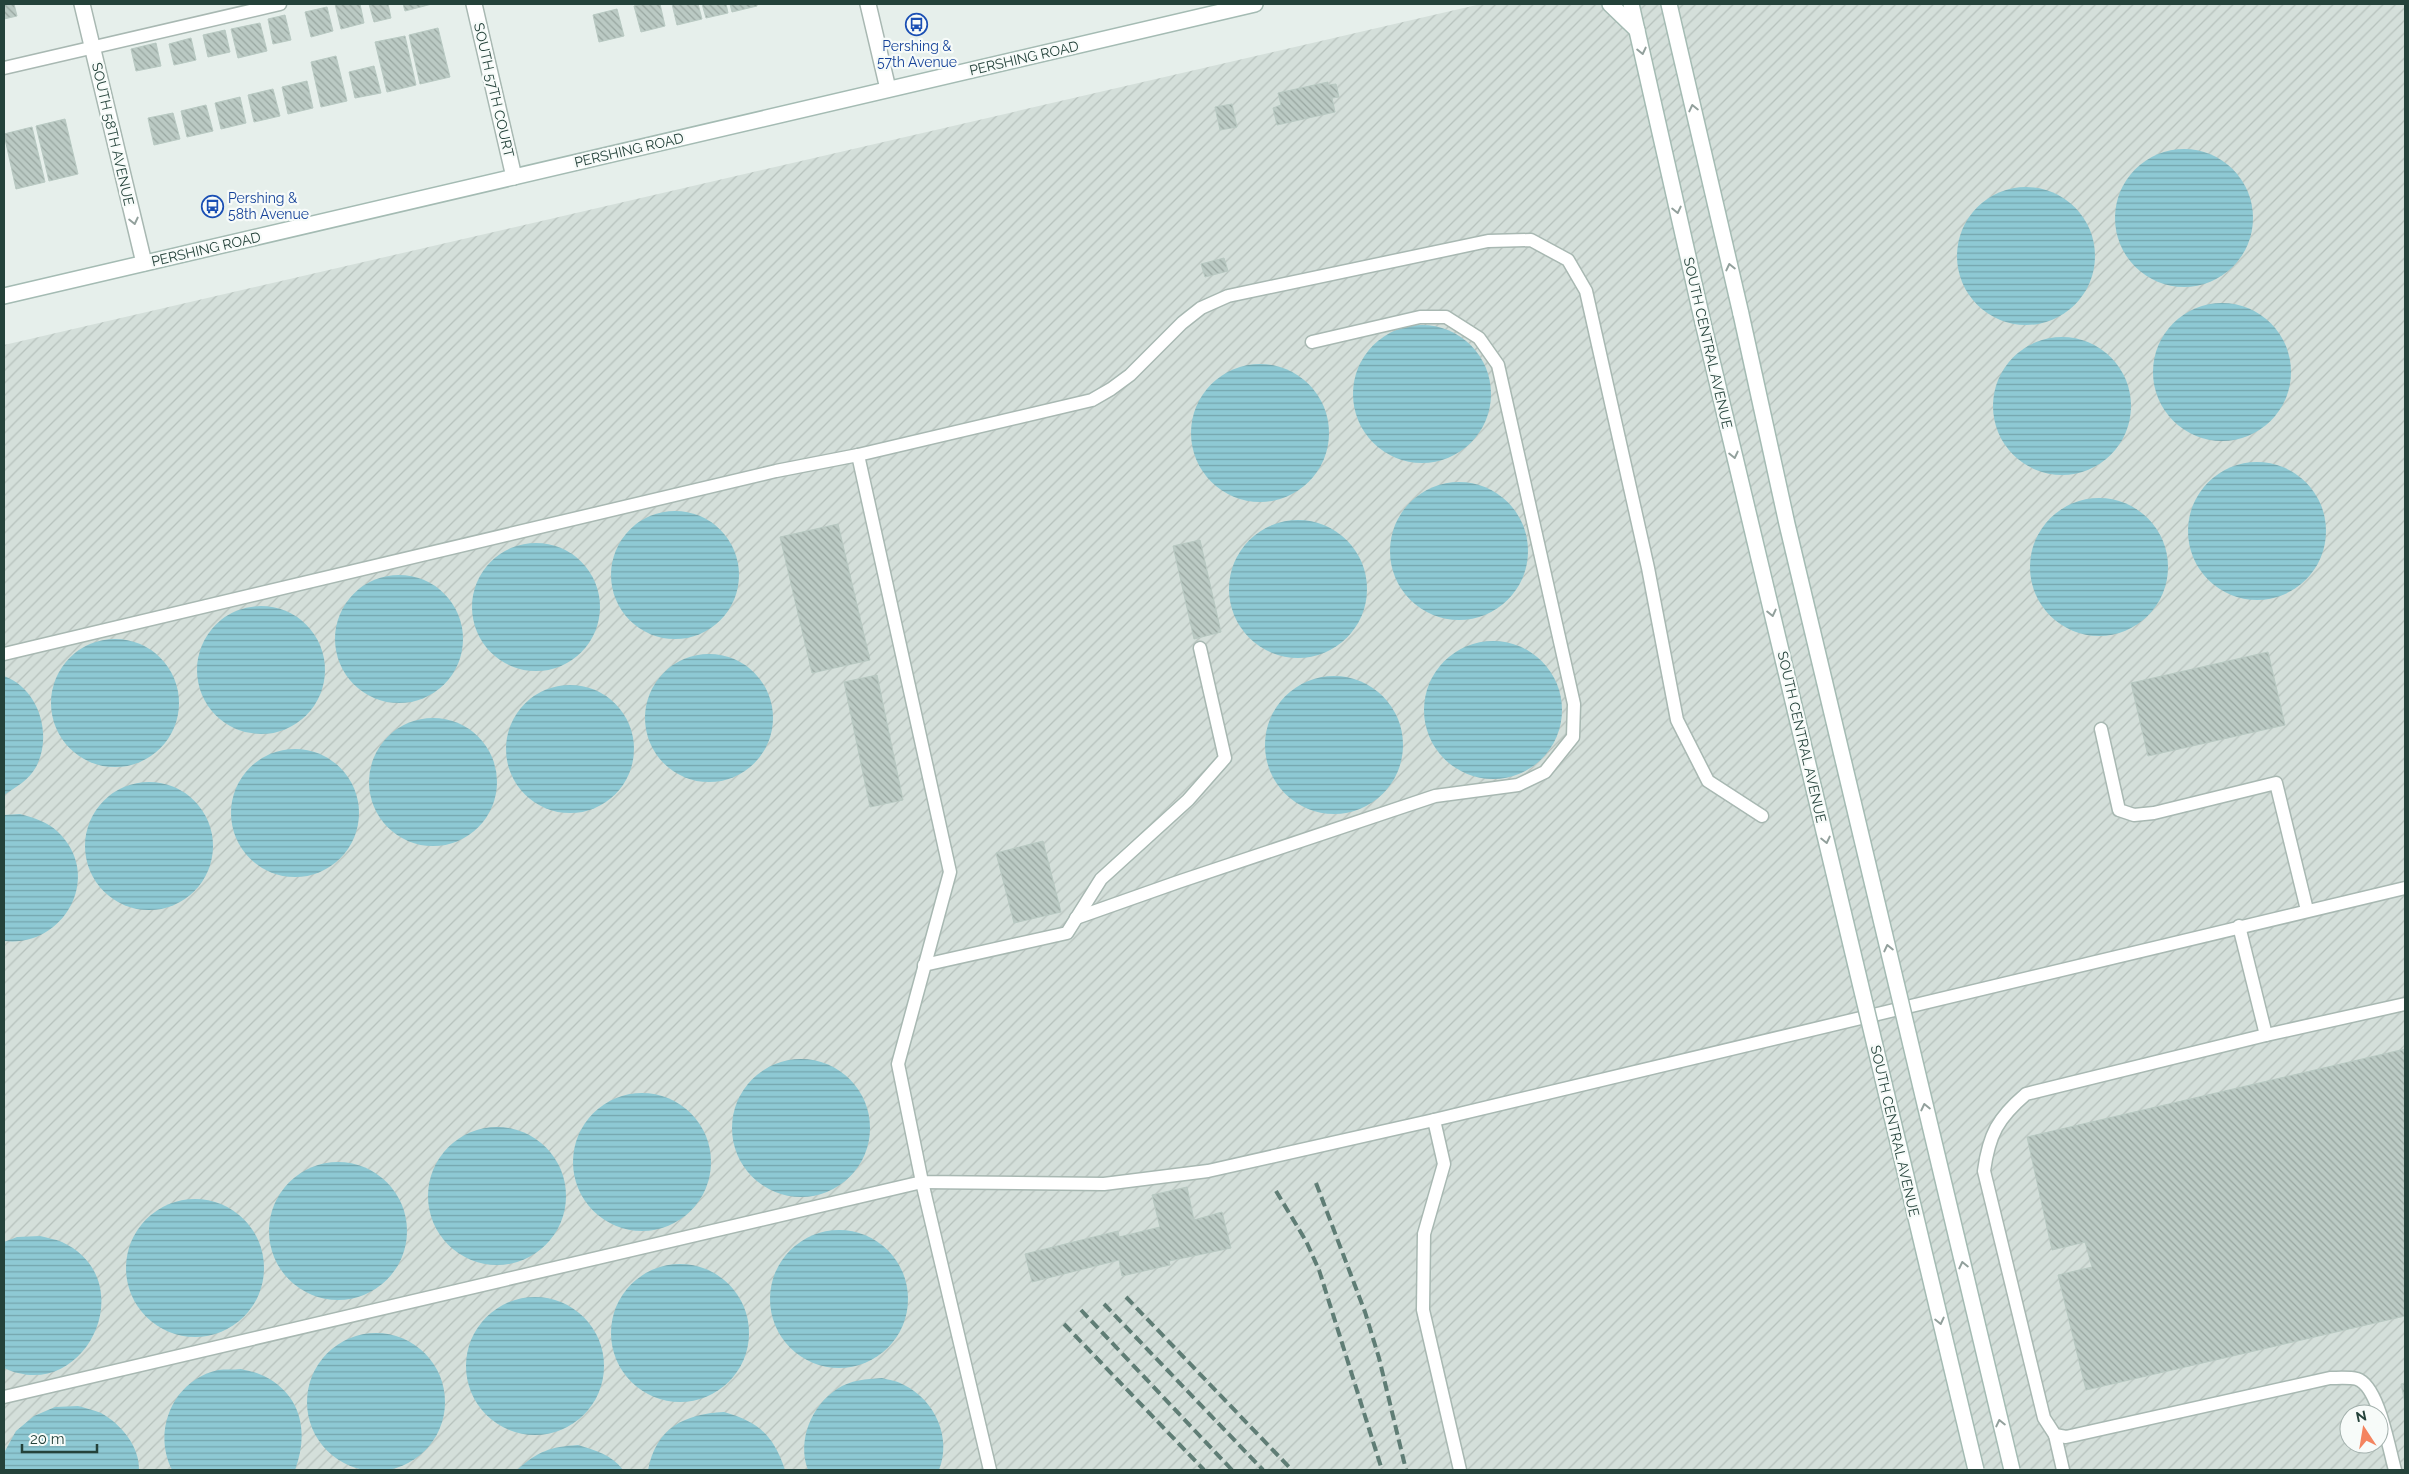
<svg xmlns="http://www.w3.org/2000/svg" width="2409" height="1474" viewBox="0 0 2409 1474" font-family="Raleway,sans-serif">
	<defs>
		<pattern id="industrial-furrows" width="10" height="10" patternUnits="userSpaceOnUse" patternTransform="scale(1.25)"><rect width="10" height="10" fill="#d4dfda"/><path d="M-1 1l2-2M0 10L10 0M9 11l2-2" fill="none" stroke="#b6c1bc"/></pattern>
		<pattern id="water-rules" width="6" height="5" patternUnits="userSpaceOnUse" patternTransform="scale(1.25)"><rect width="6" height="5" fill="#8ec9d4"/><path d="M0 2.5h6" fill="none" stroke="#74a5ad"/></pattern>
		<pattern id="building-back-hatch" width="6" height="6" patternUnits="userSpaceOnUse" patternTransform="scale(1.25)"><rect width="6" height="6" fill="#bbcac4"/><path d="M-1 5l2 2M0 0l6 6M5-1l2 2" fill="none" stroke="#98a6a0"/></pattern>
	</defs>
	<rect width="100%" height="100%" fill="#e6efeb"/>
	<path fill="url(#industrial-furrows)" fill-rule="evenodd" d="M1481,4h924v1466h-2401v-1125zM2349,1414h30v30h-30z"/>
	<g fill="url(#water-rules)">
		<circle cx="2184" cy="218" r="69"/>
		<circle cx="2026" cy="256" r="69"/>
		<circle cx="2222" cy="372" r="69"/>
		<circle cx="1422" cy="394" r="69"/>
		<circle cx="2062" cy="406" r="69"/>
		<circle cx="1260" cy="433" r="69"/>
		<circle cx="2257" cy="531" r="69"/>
		<circle cx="1459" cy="551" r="69"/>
		<circle cx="2099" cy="567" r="69"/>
		<circle cx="675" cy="575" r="64"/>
		<circle cx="1298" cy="589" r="69"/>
		<circle cx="536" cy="607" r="64"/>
		<circle cx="399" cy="639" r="64"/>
		<circle cx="261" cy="670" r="64"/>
		<circle cx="115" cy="703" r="64"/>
		<circle cx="1493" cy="710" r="69"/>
		<circle cx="709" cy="718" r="64"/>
		<circle cx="1334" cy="745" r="69"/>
		<path d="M4,676c35,13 49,59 32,91 -7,13 -20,20 -32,28z"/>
		<circle cx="570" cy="749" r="64"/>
		<circle cx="433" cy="782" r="64"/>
		<circle cx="295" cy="813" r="64"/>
		<circle cx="149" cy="846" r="64"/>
		<path d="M20,814c14,4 28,8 38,18 46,44 6,116 -54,109v-126z"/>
		<circle cx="801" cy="1128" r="69"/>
		<circle cx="642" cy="1162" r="69"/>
		<circle cx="497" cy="1196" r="69"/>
		<circle cx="338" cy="1231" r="69"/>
		<circle cx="195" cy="1268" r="69"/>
		<circle cx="839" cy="1299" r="69"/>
		<path d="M40,1236c7,2 15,3 22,6 82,38 23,164 -58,126v-126l13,-5z"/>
		<circle cx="680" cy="1333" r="69"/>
		<circle cx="535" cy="1366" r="69"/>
		<circle cx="376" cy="1402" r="69"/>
		<path d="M241,1369c7,2 16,3 23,7 38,19 45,57 31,94h-123c-20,-39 1,-90 46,-100 7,-1 15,0 23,-1z"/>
		<path d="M882,1378c7,2 16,3 22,7 31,15 48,53 35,85h-131c-11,-29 3,-64 29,-81 13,-9 30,-10 45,-11z"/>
		<path d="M78,1406c7,2 16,4 23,7 20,11 39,34 38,57h-135l1,-19 11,-20 18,-15 21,-9z"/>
		<path d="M724,1412c35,10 49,23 61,58h-137c8,-42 36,-56 76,-58z"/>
		<path d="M578,1445c17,5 34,10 45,25h-106c21,-19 33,-23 61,-25z"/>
	</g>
	<g fill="url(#building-back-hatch)" stroke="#b8c9c2">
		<path d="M4,4h10l3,12 -13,3z"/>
		<path d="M335,4h25l4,19 -23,6z"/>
		<path d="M369,4h19l3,14 -17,4z"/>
		<path d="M403,4h29l-27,7z"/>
		<path d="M642,4h18l5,22 -24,6 -7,-26z"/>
		<path d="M672,4h26l4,15 -25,6z"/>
		<path d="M702,4h24l2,9 -22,5z"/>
		<path d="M730,4h27v2l-25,6z"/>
		<path d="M327,7l6,24 -22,6 -6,-25z"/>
		<path d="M617,9l7,27 -25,6 -6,-27z"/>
		<path d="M285,15l6,25 -18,4 -5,-25z"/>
		<path d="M260,23l7,28 -29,7 -7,-29z"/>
		<path d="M438,28l12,49 -30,7 -11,-49z"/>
		<path d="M225,30l5,22 -22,5 -5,-22z"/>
		<path d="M405,36l11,49 -29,7 -12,-50z"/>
		<path d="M191,38l5,22 -22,5 -5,-21z"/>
		<path d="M156,43l5,23 -25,5 -5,-22z"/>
		<path d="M336,56l11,45 -26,6 -10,-45z"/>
		<path d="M374,66l7,27 -26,5 -6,-26z"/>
		<path d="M307,81l6,27 -25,6 -6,-27z"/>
		<path d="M1328,82v3l8,-1 3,13 -7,1 3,14 -58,13 -4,-17 8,-3 -3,-12z"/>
		<path d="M273,89l7,27 -26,6 -6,-27z"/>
		<path d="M240,97l6,26 -25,6 -6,-26z"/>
		<path d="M1232,104l5,23 -17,3 -5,-23z"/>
		<path d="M206,105l7,26 -26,6 -6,-26z"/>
		<path d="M173,113l7,26 -26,6 -6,-27z"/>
		<path d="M65,119l13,55 -29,7 -13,-55z"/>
		<path d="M32,127l13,55 -29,7 -12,-55z"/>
		<path d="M1224,258l4,13 -23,6 -4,-13z"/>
		<path d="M838,524l32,136 -58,13 -32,-136z"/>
		<path d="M1200,540l21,92 -27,7 -21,-93z"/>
		<path d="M2268,652l17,73 -137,31 -17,-73z"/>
		<path d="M877,675l26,125 -33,7 -26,-125z"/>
		<path d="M1043,841l18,71 -47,11 -18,-70z"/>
		<path d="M2405,1049v267l-319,74 -28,-115 34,-8 -7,-25 -33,8 -25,-113z"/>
		<path d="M1187,1187l7,33 28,-8 9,36 -62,13 1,4 -48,11 -3,-16 -87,22 -7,-28 93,-23 1,6 41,-10 -8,-32z"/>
		<path d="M2405,1383v20l-4,-19z"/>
	</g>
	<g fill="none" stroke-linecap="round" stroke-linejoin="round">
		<defs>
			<g id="service">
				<path d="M4,68l276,-64"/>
				<path d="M858,455l234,-55 19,-11 19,-14 52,-52 19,-15 27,-12 260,-55 43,-1 37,20 18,31 62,277 29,152 31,61 54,35"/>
				<path d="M4,654l772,-183 82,-16 92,417 -52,192 24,118 182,2 104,-13 226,-51 10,44 -20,70 -1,76 37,160"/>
				<path d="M2101,729l18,81 15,5 20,-2 122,-30 31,127"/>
				<path d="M1076,918l102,-36 257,-86 83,-11 27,-13 28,-35 1,-33 -76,-339 -19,-27 -33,-21h-26l-108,25"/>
				<path d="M2239,926l27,109"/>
				<path d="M924,965l143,-32 34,-54 87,-79 37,-42 -25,-110"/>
				<path d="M1434,1120l971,-232"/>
				<path d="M4,1397l918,-215 68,288"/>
				<path d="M2055,1435l8,35"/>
				<path d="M2395,1470c-6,-20 -16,-84 -38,-91 -8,-2 -19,-1 -27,-1l-264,59 -11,-2 -11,-17 -60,-247c5,-37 14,-53 42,-77l240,-59 139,-31"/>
			</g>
			<g id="minor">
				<path d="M82,4l62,259"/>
				<path d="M474,4l40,173"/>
				<path d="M868,4l20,85"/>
			</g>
			<g id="secondary">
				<path d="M1610,4l27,26"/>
				<path d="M1631,4l72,319"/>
				<path d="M1669,4l72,310"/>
				<path d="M4,296l1251,-292"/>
			</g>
		</defs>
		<use href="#service" stroke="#a8b8b2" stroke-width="15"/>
		<use href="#minor" stroke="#a8b8b2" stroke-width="18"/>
		<use href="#secondary" stroke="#a4bbb3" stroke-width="18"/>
		<use href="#service" stroke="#fff" stroke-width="12"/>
		<use href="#minor" stroke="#fff" stroke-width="15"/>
		<use href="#secondary" stroke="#fff" stroke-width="15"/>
		<g stroke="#5f7d75" stroke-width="4" stroke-dasharray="10 5" stroke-linecap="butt">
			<path d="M1316,1183l49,129 14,46 27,112"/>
			<path d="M1276,1191l30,50 13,29 63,200"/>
			<path d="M1126,1297l166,173"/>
			<path d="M1104,1304l159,166"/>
			<path d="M1081,1310l151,160"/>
			<path d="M1064,1324l140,146"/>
		</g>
		<defs>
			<g id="secondary-bridge">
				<path d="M1741,314l46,210 225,946"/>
				<path d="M1703,323l273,1147"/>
			</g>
		</defs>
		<use href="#secondary-bridge" stroke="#a4bbb3" stroke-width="18" stroke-linecap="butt"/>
		<use href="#secondary-bridge" stroke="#fff" stroke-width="15"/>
	</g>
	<defs><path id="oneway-chevron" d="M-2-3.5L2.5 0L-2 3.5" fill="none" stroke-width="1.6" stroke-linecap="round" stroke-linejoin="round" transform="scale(1.25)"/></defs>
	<g stroke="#92a09c">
		<use href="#oneway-chevron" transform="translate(1642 51) rotate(77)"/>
		<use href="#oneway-chevron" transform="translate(1693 108) rotate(-103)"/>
		<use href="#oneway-chevron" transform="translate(1677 210) rotate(77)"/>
		<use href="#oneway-chevron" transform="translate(134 221) rotate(77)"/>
		<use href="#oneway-chevron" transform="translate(1730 267) rotate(-103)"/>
		<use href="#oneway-chevron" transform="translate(1734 455) rotate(77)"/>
		<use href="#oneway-chevron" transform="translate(1772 613) rotate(77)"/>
		<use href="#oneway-chevron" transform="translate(1826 840) rotate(77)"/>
		<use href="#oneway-chevron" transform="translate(1888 948) rotate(-103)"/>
		<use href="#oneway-chevron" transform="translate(1925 1107) rotate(-103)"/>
		<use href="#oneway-chevron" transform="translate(1963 1265) rotate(-103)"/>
		<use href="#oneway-chevron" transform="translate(1940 1321) rotate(77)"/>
		<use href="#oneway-chevron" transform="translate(2000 1423) rotate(-103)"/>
	</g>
	<defs>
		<symbol id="bus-ring" viewBox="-11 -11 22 22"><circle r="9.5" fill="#f7fbf9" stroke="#1a4fb4" stroke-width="1.5"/><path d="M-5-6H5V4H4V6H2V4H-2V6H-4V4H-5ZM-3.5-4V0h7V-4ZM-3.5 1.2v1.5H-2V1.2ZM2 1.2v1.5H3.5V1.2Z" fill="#1a4fb4"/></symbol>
	</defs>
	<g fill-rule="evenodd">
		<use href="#bus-ring" x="904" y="12" width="25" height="25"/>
		<use href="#bus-ring" x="200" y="194" width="25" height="25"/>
	</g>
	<g text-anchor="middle" stroke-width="4.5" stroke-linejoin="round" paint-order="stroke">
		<g font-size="14" fill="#164399" stroke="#f7fbf9">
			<text x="917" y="51">Pershing &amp;<tspan x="917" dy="16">57th Avenue</tspan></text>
			<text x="228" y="203" text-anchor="start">Pershing &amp;<tspan x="228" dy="16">58th Avenue</tspan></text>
		</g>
		<g font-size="14" fill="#24423a" stroke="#f7fbf9">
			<text transform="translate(1024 58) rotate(-13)" y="5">PERSHING ROAD</text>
			<text transform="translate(494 90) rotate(77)" y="5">SOUTH 57TH COURT</text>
			<text transform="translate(113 134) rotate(77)" y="5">SOUTH 58TH AVENUE</text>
			<text transform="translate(629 150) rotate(-13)" y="5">PERSHING ROAD</text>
			<text transform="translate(206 249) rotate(-13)" y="5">PERSHING ROAD</text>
			<text transform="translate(1708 343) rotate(77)" y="5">SOUTH CENTRAL AVENUE</text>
			<text transform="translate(1802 737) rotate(77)" y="5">SOUTH CENTRAL AVENUE</text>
			<text transform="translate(1895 1131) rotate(77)" y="5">SOUTH CENTRAL AVENUE</text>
		</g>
	</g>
	<rect width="2409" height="1474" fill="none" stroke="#24423a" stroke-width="10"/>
	<g transform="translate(2364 1429) rotate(348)"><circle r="24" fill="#f7fbf9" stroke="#a3b1ad"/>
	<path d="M0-4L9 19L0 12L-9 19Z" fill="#f4845f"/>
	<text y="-8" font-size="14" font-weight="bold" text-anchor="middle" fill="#24423a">N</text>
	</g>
	<path d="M22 1444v8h75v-8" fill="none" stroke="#24423a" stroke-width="2.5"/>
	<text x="30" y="1444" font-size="15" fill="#24423a" stroke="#f7fbf9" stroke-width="4" paint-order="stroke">20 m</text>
</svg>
